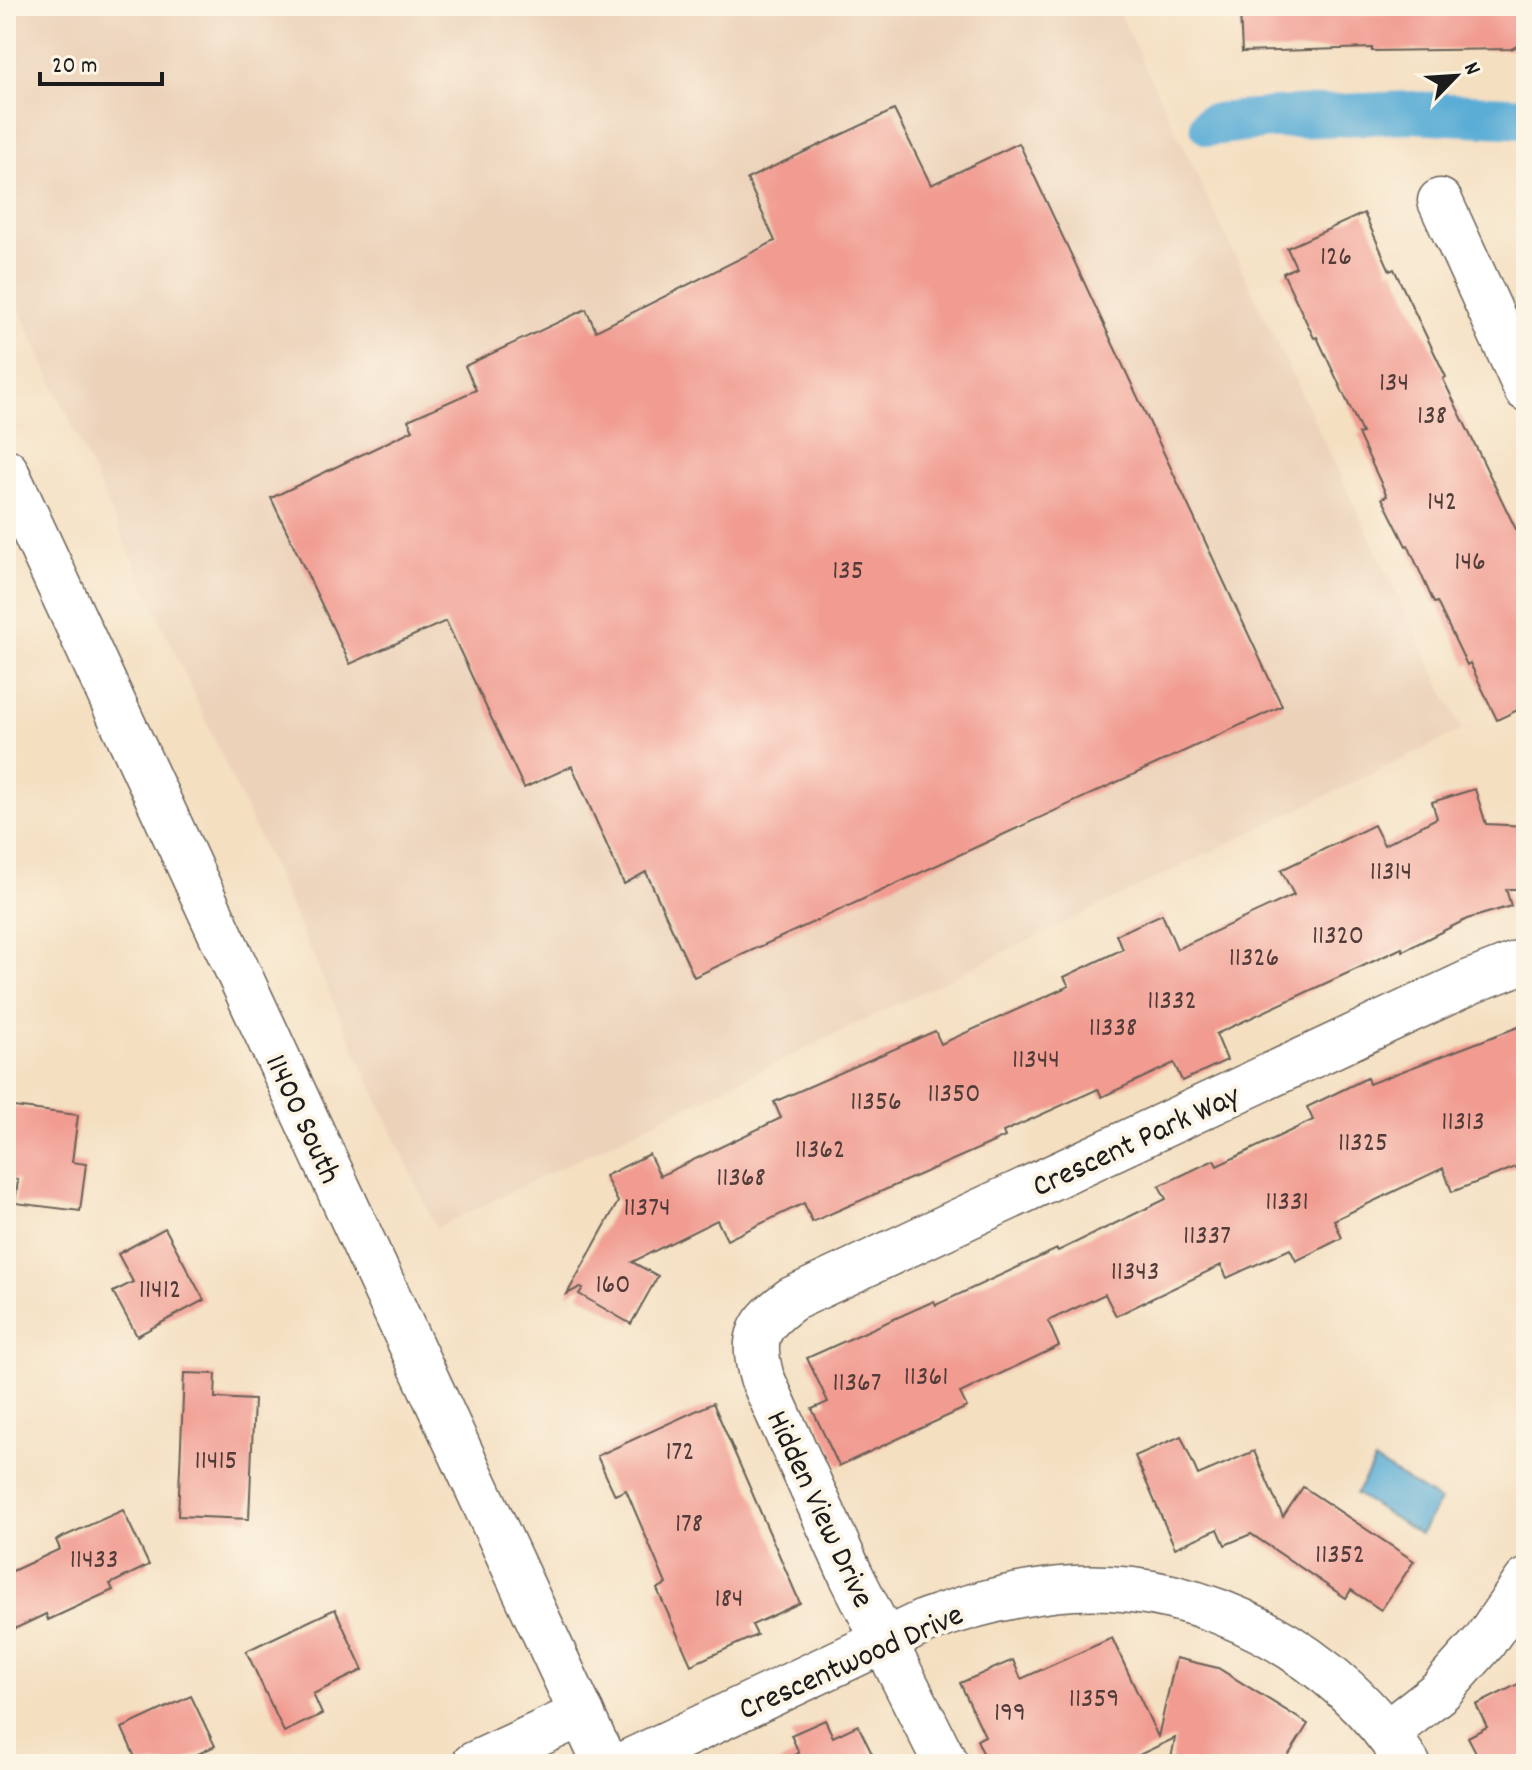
<svg xmlns="http://www.w3.org/2000/svg" width="1532" height="1770" viewBox="0 0 1532 1770" font-family="Dekko,sans-serif">
	<rect width="100%" height="100%" fill="#fcf5e5"/>
	<filter id="ink" filterUnits="userSpaceOnUse"><feTurbulence type="fractalNoise" baseFrequency=".0125" numOctaves="2"/><feDisplacementMap in="SourceGraphic" scale="16" xChannelSelector="R" yChannelSelector="G"/><feConvolveMatrix kernelMatrix="1 2 1 2 8 2 1 2 1" color-interpolation-filters="sRGB"/></filter>
	<filter id="wash" filterUnits="userSpaceOnUse"><feTurbulence type="fractalNoise" baseFrequency=".006" numOctaves="4" result="noise"/><feDisplacementMap in="SourceGraphic" scale="32" xChannelSelector="R" yChannelSelector="G"/><feGaussianBlur stdDeviation="1.8" result="paint"/><feColorMatrix in="noise" values="0 0 0 0 0 0 0 0 0 0 0 0 0 0 0 0 0 1.4 0 .05"/><feComposite in="paint" operator="in"/></filter>
	<g filter="url(#wash)">
		<rect width="100%" height="100%" fill="#f4dfc1"/>
		<path fill="#ecd2b9" d="M6,6h1110l346,724 -1026,498 -430,-948z"/>
		<path fill="#5badd6" stroke="#3c6479" stroke-width="2" d="M1375,1461l65,40 -20,33 -64,-40z"/>
		<g fill="none" stroke-linecap="round" stroke-linejoin="round">
			<path stroke="#5badd6" stroke-width="42" d="M1211,125l60,-7 139,-6 116,6"/>
		</g>
		<g id="blocks">
			<g fill="#f19b91">
				<path d="M1506,6h20v36l-15,7 -139,2v-3l-130,4 -2,-40 112,-4 1,6 143,-4z"/>
				<path d="M894,110l37,75 88,-42 263,563 -588,271 -48,-105 -22,12 -52,-118 -48,22 -78,-167 -96,43 -79,-166 142,-68 -5,-10 68,-30 -11,-24 121,-57 10,22 179,-90 -28,-62z"/>
				<path d="M1364,213l26,58 4,-2 52,108 -3,2 83,171v156l-29,14 -27,-57 -3,2 -30,-63 -3,1 -26,-58 -2,1 -24,-48 5,-2 -29,-62 4,-1 -45,-96 -3,1 -31,-65 13,-6 -9,-19z"/>
				<path d="M1475,789l11,35 40,2v63h-20l5,17 -44,13 -64,32 -1,-3 -186,86 11,26 -45,21 -8,-18 -72,34 -4,-8 -95,43 2,5 -193,85 -8,-19 -77,37 -10,-20 -85,42 26,14 -27,48 -52,-30 4,-6 -3,-1 -13,7 51,-92 -13,-26 44,-22 11,22 121,-58 -7,-16 161,-71 6,13 128,-58 -5,-9 59,-28 -7,-14 46,-21 15,35 117,-54 -13,-25 93,-45 10,20 53,-27 -5,-16z"/>
				<path d="M1526,1024v139l-74,29 -9,-24 -109,52 8,18 -46,23 -6,-12 -63,29 -6,-13 -105,51 -11,-22 -57,27 11,25 -99,47 7,14 -128,59 -27,-57 16,-7 -21,-44 127,-57 2,4 121,-56 1,2 108,-52 -7,-13 55,-26 3,6 96,-46 -6,-13 60,-29 2,6z"/>
				<path d="M6,1106l72,9 -6,47 14,2 -6,47 -65,-8 3,-23 -12,-2z"/>
				<path d="M165,1228l39,72 -67,36 -24,-44 20,-10 -15,-28z"/>
				<path d="M184,1373l32,1 -1,24 39,2 -5,119 -71,-3z"/>
				<path d="M713,1403l87,200 -48,22 5,10 -66,30 -34,-76 9,-5 -40,-94 -11,5 -18,-39z"/>
				<path d="M1181,1436l17,39 56,-24 29,66 20,-30 111,74 -33,49 -30,-20 -5,8 -95,-64 -26,11 -7,-16 -43,19 -40,-92z"/>
				<path d="M123,1510l26,55 -39,19 3,6 -65,30 -2,-6 -40,19v-59l54,-25 -4,-9z"/>
				<path d="M335,1609l28,61 -50,24 9,20 -38,18 -38,-81z"/>
				<path d="M1112,1638l46,99 18,-79 42,10 90,56 -25,40h-113l5,-26 -55,26h-132l-11,-24 8,-4 -25,-53 53,-23 8,19z"/>
				<path d="M1526,1680v84h-44l-14,-27 19,-10 -11,-22z"/>
				<path d="M191,1696l24,50 -38,18h-39l-16,-36z"/>
				<path d="M825,1720l8,17 25,-12 19,39h-102l24,-11 -8,-18z"/>
			</g>
		</g>
	</g>
	<g filter="url(#ink)">
		<use href="#blocks" fill-opacity="0" stroke="#686056" stroke-width="2"/>
		<g fill="none" stroke-linecap="round" stroke-linejoin="round">
			<defs>
				<g id="minor">
					<path d="M1440,201l86,188"/>
					<path d="M1388,1732l52,-41 44,-49 42,-61"/>
					<path d="M474,1764l108,-50"/>
					<path d="M624,1764l302,-143c48,-17 97,-30 148,-33 131,-7 265,66 334,176"/>
					<path d="M946,1764l-95,-189 -89,-197c-12,-42 -4,-54 30,-79l678,-317 56,-22"/>
				</g>
				<path id="primary" d="M6,471l599,1293"/>
			</defs>
			<use href="#minor" stroke="#686056" stroke-width="47"/>
			<use href="#primary" stroke="#686056" stroke-width="47"/>
			<use href="#minor" stroke="#fff" stroke-width="44"/>
			<use href="#primary" stroke="#fff" stroke-width="44"/>
		</g>
	</g>
	<g text-anchor="middle" stroke-width="8" stroke-linejoin="round" paint-order="stroke">
		<g font-size="28" fill="#513c39">
			<text x="1336" y="264">126</text>
			<text x="1394" y="390">134</text>
			<text x="1432" y="423">138</text>
			<text x="1442" y="509">142</text>
			<text x="1470" y="569">146</text>
			<text x="848" y="578">135</text>
			<text x="1391" y="879">11314</text>
			<text x="1338" y="943">11320</text>
			<text x="1254" y="965">11326</text>
			<text x="1172" y="1008">11332</text>
			<text x="1113" y="1035">11338</text>
			<text x="1036" y="1067">11344</text>
			<text x="954" y="1101">11350</text>
			<text x="876" y="1109">11356</text>
			<text x="1463" y="1129">11313</text>
			<text x="1363" y="1150">11325</text>
			<text x="820" y="1157">11362</text>
			<text x="741" y="1185">11368</text>
			<text x="1287" y="1209">11331</text>
			<text x="647" y="1215">11374</text>
			<text x="1207" y="1243">11337</text>
			<text x="1135" y="1279">11343</text>
			<text x="613" y="1292">160</text>
			<text x="160" y="1297">11412</text>
			<text x="926" y="1384">11361</text>
			<text x="857" y="1390">11367</text>
			<text x="680" y="1459">172</text>
			<text x="216" y="1468">11415</text>
			<text x="689" y="1531">178</text>
			<text x="1340" y="1562">11352</text>
			<text x="94" y="1567">11433</text>
			<text x="729" y="1606">184</text>
			<text x="1094" y="1706">11359</text>
			<text x="1010" y="1720">199</text>
		</g>
		<g font-size="32" fill="#1c1c1c" stroke="#fcf5e5">
			<text transform="translate(305 1118) rotate(65)" y="11">11400 South</text>
			<text transform="translate(1135 1139) rotate(-25)" y="11">Crescent Park Way</text>
			<text transform="translate(822 1508) rotate(65)" y="11">Hidden View Drive</text>
			<text transform="translate(850 1660) rotate(-24)" y="11">Crescentwood Drive</text>
		</g>
	</g>
	<rect width="1532" height="1770" fill="none" stroke="#fcf5e5" stroke-width="32"/>
	<g transform="translate(1456 76) rotate(65)" stroke="#fcf5e5" stroke-width="6" paint-order="stroke">
	<path d="M0-6L14 30L0 20L-14 30Z" fill="#1c1c1c"/>
	<text y="-12" font-size="22" font-weight="bold" text-anchor="middle" fill="#1c1c1c">N</text>
	</g>
	<path d="M40 72v12h122v-12" fill="none" stroke="#1c1c1c" stroke-width="4"/>
	<text x="52" y="72" font-size="24" fill="#1c1c1c" stroke="#fcf5e5" stroke-width="6" paint-order="stroke">20 m</text>
</svg>
